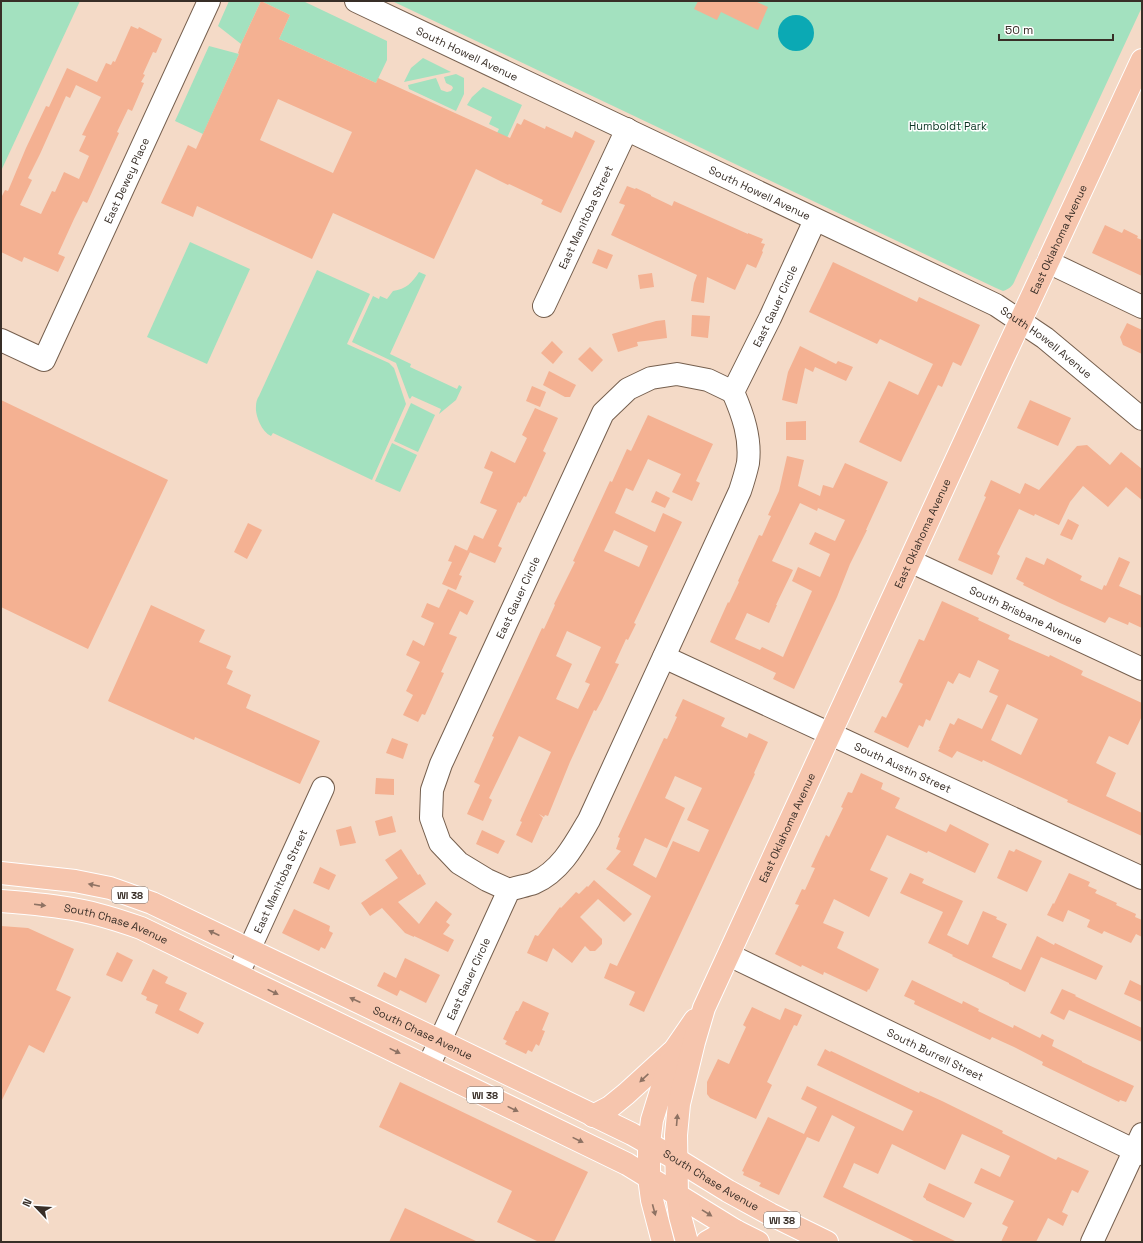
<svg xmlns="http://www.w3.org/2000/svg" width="1143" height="1243" viewBox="0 0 1143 1243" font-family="'Space Grotesk',sans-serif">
	<rect width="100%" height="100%" fill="#f4dac7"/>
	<g fill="#a3e1bf">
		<path d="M1,1h79l-79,170z"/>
		<path d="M229,1h74l84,40v19l-11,23 -97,-44 11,-24 -29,-14 -20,43 -23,-18z"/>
		<path d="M392,1h750v6l-127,273c-2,6 -6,9 -12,11l-7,-3z"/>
		<path d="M209,46l30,8 -36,80 -28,-13z"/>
		<path d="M423,58l28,14 -47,10 7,-14z"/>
		<path d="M456,74l8,4v16l-8,17 -47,-22 -1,-4 28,-7 5,12 6,2 4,-1 2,-3 -1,-2 -6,-3 -2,-6z"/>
		<path d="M483,87l39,18 -15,33 -10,-5 2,-4 -10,-5 3,-7 -25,-12 5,-8z"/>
		<path d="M190,242l60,27 -43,95 -60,-27z"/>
		<path d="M317,270l53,24 -23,50 42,19 5,5 12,36 -34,76 -99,-47 -2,3c-9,-4 -16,-20 -15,-30 0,-4 1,-7 3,-10z"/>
		<path d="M419,272l7,3 -36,79 21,10 -1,3 47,22 2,-4 3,2 -6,13 -17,14 2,-5 -29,-13 -2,3 -1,-1 -13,-35 -44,-21 21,-46 6,3 1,-3 7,3 6,-8c13,-2 19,-8 26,-19z"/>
		<path d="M411,403l24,12 -17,37 -24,-11z"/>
		<path d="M392,443l25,12 -17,37 -25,-11z"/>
	</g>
	<circle fill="#0ba9b4" cx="796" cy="33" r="18"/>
	<g fill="#f4b192" fill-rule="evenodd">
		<path d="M261,1l29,14 -11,24 97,44 2,-5 132,60 7,-15 4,2 3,-6 21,10 1,-3 26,12 3,-7 20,10 -34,72 -20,-9 2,-4 -34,-16 -1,1 -32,-16 -42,90 -101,-46 -21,46 -115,-53 -4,11 -32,-14 27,-58 8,4 43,-95 -1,-1 3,-9zM278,99l74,33 -19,41 -73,-33z"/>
		<path d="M698,1h57l13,6 -10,23 -37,-18 -4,8 -23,-11z"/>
		<path d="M131,26l7,3 1,-2 23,12 -6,14 -3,-1 -10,22 2,1 -4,7 3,1 -12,28 -4,-2 -11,23 2,1 -32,70 -4,-2 -9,18 -16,35 7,3 -7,15 -34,-15 -2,5 -21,-10v-54l4,-8 3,1 18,-43 20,-42 3,1 18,-39 30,14 9,-19 5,2 2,-4 2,1zM76,85l25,12 -19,38 4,1 -7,15 10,5 -10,23 -15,-7 -9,20 -3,-1 -11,23 -21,-9 12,-25 -4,-2 12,-24 26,-58 4,2z"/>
		<path d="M627,186l8,3 1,-1 15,7v1l21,10 2,-5 74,33v-1l15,6 -2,4 4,1 -3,7 1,1 -7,16 -9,-4 -12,26 -28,-13 -3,26 -13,-2 3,-18 3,-8 -86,-40 14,-30 -6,-2z"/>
		<path d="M1105,225l17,8 2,-4 14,7 -1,2 5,2v36l-50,-23z"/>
		<path d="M598,249l15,6 -6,14 -15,-6z"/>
		<path d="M833,262l84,40 2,-5 61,28 -19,41 -8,-4 -11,25 -4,-2 -37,77 -42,-20 30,-61 29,14 15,-31 -53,-25 -3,5 -68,-32z"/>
		<path d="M652,273l2,14 -14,2 -2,-14z"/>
		<path d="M692,315l18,1 -2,22 -17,-2z"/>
		<path d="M665,320l2,18 -30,4 1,4 -20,6 -6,-18 44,-13z"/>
		<path d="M1127,323l15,7v24l-19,-9 -3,-8z"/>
		<path d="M552,341l11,11 -10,12 -12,-11z"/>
		<path d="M800,346l36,18 2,-3 15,6 -7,14 -31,-14 -2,5 -8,-4 -8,36 -15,-4 6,-28z"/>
		<path d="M590,347l13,13 -11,12 -14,-13z"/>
		<path d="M549,371l27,14 -6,12h-5l-22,-12z"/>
		<path d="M532,386l14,6 -6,15 -14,-6z"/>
		<path d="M1,400l167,80 -80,169 -87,-42z"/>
		<path d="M1030,400l41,18 -13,28 -41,-18z"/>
		<path d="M535,408l23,10 -15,33 3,2 -20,44 -2,-1 -4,7 -2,-1 -20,44 4,2 -7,15 -28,-12 7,-16 9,4 14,-29 -17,-7 13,-31 -9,-4 7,-17 24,12 12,-25 -5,-3z"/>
		<path d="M648,415l65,29 -17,37 4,2 -8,18 -20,-9 9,-18 -33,-15 -15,32 -7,-3 -11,25 40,19 8,-19 19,9 -48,101 2,1 -8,16 -2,-1 -11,24 4,1 -17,36 -6,11 -2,-1 -24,52 -22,54 -3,-1 -1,2 -5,-3 4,4 -11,25 -16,-8 6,-13 -2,-1 31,-69 -32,-16 -30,62 3,2 -9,21 -16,-7 13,-29 -6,-3 20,-45 -2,-1 50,-108 2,1 11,-24 -1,-1 21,-42 -2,-1 37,-80 2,1 15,-33 4,2zM614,530l34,16 -9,21 -35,-16zM567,631l34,16 -16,35 5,2 -12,25 -22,-10 16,-35 -16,-8z"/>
		<path d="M806,421v19h-20v-18z"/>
		<path d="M1087,445l23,20 11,-13 21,17v31l-16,-13 -18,20 -25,-21 -13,16 -11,23 -24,-11 -1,2 -15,-7 -22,45 3,2 -8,19 -34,-15 28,-63 -2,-1 7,-16 29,14 5,-11 14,7 38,-44z"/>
		<path d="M787,456l17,4 -6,26 22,10 3,-11 10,3 12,-25 43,19 -22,48h1l-17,34 -13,33 -43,92 -21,-10 3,-6 -66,-31 18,-40 1,1 10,-21 -1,-1 21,-46 3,1 9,-20 -3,-1 11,-24zM800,503l17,8 1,-3 27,12 -10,21 -20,-9 -6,12 21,10 -10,23 -22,-10 -6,14 20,10 -29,66 -21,-10 -2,3 -25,-11 12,-26 22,10 8,-18h-1l17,-35 -21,-9z"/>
		<path d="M656,491l14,7 -5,10 -14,-6z"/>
		<path d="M1068,519l11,6 -7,15 -12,-5z"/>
		<path d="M248,523l14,7 -15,29 -13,-7z"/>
		<path d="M455,545l15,7 -11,23 3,1 -6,14 -14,-6 10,-22 -4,-1z"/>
		<path d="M1026,557l18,8 3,-7 35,18 -2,4 22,10 2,-5 2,1 13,-29 11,5 -11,24 23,10v32l-13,-6 -1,3 -19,-8 -4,6 -45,-20 -37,-18 1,-2 -8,-4z"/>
		<path d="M448,589l26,12 -7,14 -7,-4 -11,23 8,3 -16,35 3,1 -14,31 -5,11 -3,-1 -4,8 -15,-7 10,-20 -7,-4 14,-29 -14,-7 7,-15 11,6 10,-23 -13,-6 6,-14 12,5z"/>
		<path d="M942,601l37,17 -1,2 32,15 -2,4 41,18 1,-2 33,16 -2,4 61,28v13l-14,29 -19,-9 -13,27 20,10 -10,23 36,17v23l-75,-34 1,-2 -85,-40 -1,2 -25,-11 -5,7 -14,-7 2,-3h-1l11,-25 4,2 4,-7 24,11 16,-33 -9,-4 10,-22 -21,-10 -8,18 -11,-5 -6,11 -5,-3 -18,40 -4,-2 -3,8 -4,-2 -11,23 -34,-16 8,-16 4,2 17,-34 -4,-2 20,-43 5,2zM1007,704l31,15 -17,36 -30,-15z"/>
		<path d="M151,605l54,25 -6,12 32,14 -5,12 7,3 -6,13 24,11 -5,13 74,33 -20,43 -105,-47 -1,3 -86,-39z"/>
		<path d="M683,699l42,19 -4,8 26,12 2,-5 19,9 -14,31 1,1 -111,238 -15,-7 6,-13 -31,-14 6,-15 7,3 34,-70 -45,-27 15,-18 -5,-2 4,-11 -2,-1 46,-99 3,1 10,-22 -2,-1zM675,776l27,12 -15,32 22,10 -10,22 -26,-11 -17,37 -23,-13 12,-27 22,10 18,-40 -20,-10z"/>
		<path d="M392,738l16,6 -5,15 -17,-6z"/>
		<path d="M861,773l22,10 -2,6 19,9 -5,10 51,24 4,-8 39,20 -14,29 -47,-22 -1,2 -40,-18 -17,35 18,8 -19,39 -35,-18 -11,24 21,9 -7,16 42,21 -10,21 -1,-1 -1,3 -43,-20 -1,3 -21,-10 -1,2 -26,-13 24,-49 -4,-1 7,-15 3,1 10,-22 -4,-1 15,-32 3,2 14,-29 -2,-1 7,-15 4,1z"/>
		<path d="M376,778l18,1v16l-19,-1z"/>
		<path d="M392,816l4,16 -17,4 -4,-15z"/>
		<path d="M351,826l5,17 -16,3 -4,-16z"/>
		<path d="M482,830l23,11 -7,13 -22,-10z"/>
		<path d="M401,849l17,26 2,-1 6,10 -28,18 21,22 17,-23 16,13 -6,8 4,3 -7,9 11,6 -6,12 -34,-16v1l-9,-4 -23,-25 -12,8 -9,-13 37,-25 -13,-18z"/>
		<path d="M1016,849l26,12 -15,31 -30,-14 12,-28 5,2z"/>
		<path d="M320,867l16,8 -7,15 -16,-7z"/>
		<path d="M910,873l14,6 -2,4 41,18 -16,34 21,10 15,-34 14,6 -1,2 11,5 -15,33 29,13 16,-34 17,9 1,-2 48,23 -7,14 -55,-23 -16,35 -16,-8v-1l-57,-27 1,-1 -25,-12 15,-31 -43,-19z"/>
		<path d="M1069,873l21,9 -2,4 9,4 -2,3 22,10 -1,2 20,9 -1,3 7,3v17l-6,-3 -5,9 -27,-12 -2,3 -15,-7 3,-7 -22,-10 -5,12 -16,-7 6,-12 1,1z"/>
		<path d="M594,880l38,34 -8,8 -26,-23 -18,18 22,22v5l-7,7h-5l-5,-5 -13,17 -19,-15 -6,14 -20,-9 8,-18 3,1 22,-29 1,1 15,-16 3,2 8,-8 1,1z"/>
		<path d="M294,909l36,17 -1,5 4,2 -8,16 -4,-2 -2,4 -37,-18z"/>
		<path d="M1,926l27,2 46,21 -18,41 15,7 -27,56 -15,-8 -28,57z"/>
		<path d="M117,952l16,8 -11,22 -16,-7z"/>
		<path d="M405,958l35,17 -14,28 -26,-13 -3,6 -20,-10 7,-14 12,6z"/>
		<path d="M153,969l15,8 -3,6 22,10 -8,17 25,13 -6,11 -43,-21 3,-8 -12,-5 1,-3 -6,-3z"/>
		<path d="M912,980l50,24 1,-3 16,8 -1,2 35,17 1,-3 26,13 2,-4 12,6 -2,6 30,15v1l52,24 -8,16 -6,-2 -1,2 -77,-37 1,-3 -29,-15 -22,-10 -2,3 -76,-36 1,-3 -11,-5z"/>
		<path d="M1130,980l12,6v16l-18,-8z"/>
		<path d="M1062,989l14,6 -1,1 67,32v14l-73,-32 -5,10 -14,-7z"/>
		<path d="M523,1001l26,12 -7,17 3,1 -6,15 -3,-2 -4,8 -4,-2 -2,4 -21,-10 2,-3 -4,-2 13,-28h2z"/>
		<path d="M752,1007l28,13 5,-12 17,7 -5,11 -3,-1 -27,57 5,3 -16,34 -46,-21 -3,-4v-12l11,-23 11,5 17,-37 -3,-2z"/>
		<path d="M825,1049l5,3 1,-1 88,42 1,-2 22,10 61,30 -1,2 54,27 2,-3 31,14 -11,22 -6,-3 -10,22 6,3 -5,11 -15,-8 -12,24h-35l7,-15 -6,-3 12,-23 -40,-18 7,-15 19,9 10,-21 -48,-22 -17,36 -53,-26 -14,30 -24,-11 -11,24 114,55h-41l-93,-45 32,-70 -23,-12 -13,27 -12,-5 -28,58 -20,-9 2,-3 -18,-8 1,-3 -2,-1 26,-54 36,17 13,-27 -16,-8 6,-13 96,45 10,-20 -96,-46z"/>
		<path d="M400,1082l188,90 -34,70h-15l-42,-20 15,-31 -133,-64z"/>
		<path d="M929,1183l43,20 -8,15 -38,-18v-1l-3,-2z"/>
		<path d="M405,1208l73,34h-89z"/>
	</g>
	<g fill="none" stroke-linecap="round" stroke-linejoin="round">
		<defs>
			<g id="minor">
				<path id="s1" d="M356,1l640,304 49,33 97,81"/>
				<path d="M1048,262l94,45"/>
				<path id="s2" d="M544,306l83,-177"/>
				<path id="s3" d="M1,340l43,20 165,-359"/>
				<path id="s4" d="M910,561l232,108"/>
				<path id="s5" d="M664,657l478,221"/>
				<path id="s6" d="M509,890l-22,-10 -28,-17 -19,-20 -9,-25 1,-28 9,-26 162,-351 25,-24 23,-11 26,-4 31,6 25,12"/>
				<path id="s7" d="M729,955l413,199"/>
				<path id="s8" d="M238,974l85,-186"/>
				<path id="s9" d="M428,1067l81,-177c8,-3 17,-4 25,-7 27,-12 41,-39 55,-63l151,-329c3,-9 6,-19 8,-28 3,-25 -5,-48 -15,-71l37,-74 45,-98"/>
				<path d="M1092,1242l50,-108"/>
			</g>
			<g id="major">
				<path id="s10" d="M1,873l74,8 35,7 42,15 288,138 192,93 44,25 52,32 42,23 57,28"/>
				<path id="s11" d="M1,901c26,2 52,4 77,9 22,4 43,11 63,18l486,236 109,67 22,11"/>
				<path d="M593,1116l17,-9 16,-13 46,-42"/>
				<path d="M663,1242l-11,-42 -3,-23v-34l3,-23 21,-68 22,-32"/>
				<path id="s12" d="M687,1242l-7,-26 -3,-21 -1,-60 3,-31 15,-62 10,-34 294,-639 144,-309"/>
				<path d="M707,1242l14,-8 15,-3"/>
			</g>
		</defs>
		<use href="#minor" stroke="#755f4e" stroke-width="24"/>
		<use href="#major" stroke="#fff" stroke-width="24"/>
		<use href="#minor" stroke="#fff" stroke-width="22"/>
		<use href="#major" stroke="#f6c5ad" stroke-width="22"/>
	</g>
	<defs><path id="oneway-solid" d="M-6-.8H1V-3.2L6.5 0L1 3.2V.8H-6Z"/></defs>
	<g fill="#8e7263">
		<use href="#oneway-solid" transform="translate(94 885) rotate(-168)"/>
		<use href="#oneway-solid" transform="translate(40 905) rotate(7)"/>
		<use href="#oneway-solid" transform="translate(214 933) rotate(-155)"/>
		<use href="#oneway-solid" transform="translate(273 992) rotate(26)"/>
		<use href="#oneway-solid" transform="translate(355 1000) rotate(-155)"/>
		<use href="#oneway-solid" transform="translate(395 1051) rotate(26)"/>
		<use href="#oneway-solid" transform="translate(644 1078) rotate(137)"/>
		<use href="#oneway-solid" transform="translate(513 1109) rotate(26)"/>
		<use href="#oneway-solid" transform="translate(677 1120) rotate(-85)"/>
		<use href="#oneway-solid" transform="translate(578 1140) rotate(26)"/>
		<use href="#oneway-solid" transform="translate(654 1210) rotate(75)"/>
		<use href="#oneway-solid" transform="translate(707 1213) rotate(32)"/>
	</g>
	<g text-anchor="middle" stroke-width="3" stroke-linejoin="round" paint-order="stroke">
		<g fill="#fff" stroke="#746d68" stroke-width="1">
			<rect x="112" y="887" width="36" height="16" rx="3"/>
			<rect x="467" y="1087" width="36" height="16" rx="3"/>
			<rect x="764" y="1212" width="36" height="16" rx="3"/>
		</g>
		<g font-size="10" font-weight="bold" fill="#382e27">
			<text x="130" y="899">WI 38</text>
			<text x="485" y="1099">WI 38</text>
			<text x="782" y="1224">WI 38</text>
		</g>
		<g font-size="11" fill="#382e27" stroke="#fff">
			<text dy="4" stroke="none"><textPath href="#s1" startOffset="123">South Howell Avenue</textPath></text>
			<text dy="4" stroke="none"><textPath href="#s3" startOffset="245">East Dewey Place</textPath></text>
			<text dy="4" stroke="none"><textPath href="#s1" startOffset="447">South Howell Avenue</textPath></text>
			<text dy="4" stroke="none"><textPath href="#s2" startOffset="98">East Manitoba Street</textPath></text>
			<text dy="4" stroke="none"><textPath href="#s12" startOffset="1085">East Oklahoma Avenue</textPath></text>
			<text dy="4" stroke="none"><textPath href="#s9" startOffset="866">East Gauer Circle</textPath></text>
			<text dy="4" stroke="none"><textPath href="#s1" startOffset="771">South Howell Avenue</textPath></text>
			<text dy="4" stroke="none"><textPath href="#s12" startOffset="761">East Oklahoma Avenue</textPath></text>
			<text dy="4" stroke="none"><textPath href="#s6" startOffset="350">East Gauer Circle</textPath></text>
			<text dy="4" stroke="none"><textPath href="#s4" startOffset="128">South Brisbane Avenue</textPath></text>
			<text dy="4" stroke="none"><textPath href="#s5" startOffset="263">South Austin Street</textPath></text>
			<text dy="4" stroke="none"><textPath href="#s12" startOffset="437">East Oklahoma Avenue</textPath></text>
			<text dy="4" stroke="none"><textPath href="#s8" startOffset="102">East Manitoba Street</textPath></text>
			<text dy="4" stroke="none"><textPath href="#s11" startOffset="118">South Chase Avenue</textPath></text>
			<text dy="4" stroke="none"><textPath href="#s9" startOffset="97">East Gauer Circle</textPath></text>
			<text dy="4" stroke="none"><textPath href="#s10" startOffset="455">South Chase Avenue</textPath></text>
			<text dy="4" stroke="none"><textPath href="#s7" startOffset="229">South Burrell Street</textPath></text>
			<text dy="4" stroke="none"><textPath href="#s10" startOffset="779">South Chase Avenue</textPath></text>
		</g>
		<g font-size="11" fill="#0a3522" stroke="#fff">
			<text x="948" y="130">Humboldt Park</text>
		</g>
	</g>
	<rect width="1143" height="1243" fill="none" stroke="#382e27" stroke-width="4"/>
	<g transform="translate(36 1207) rotate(295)" stroke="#ffffff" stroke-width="3" paint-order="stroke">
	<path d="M0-3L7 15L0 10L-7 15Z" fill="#382e27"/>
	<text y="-6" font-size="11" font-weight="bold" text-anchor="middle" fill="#382e27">N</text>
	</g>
	<path d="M999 34v6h114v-6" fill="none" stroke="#382e27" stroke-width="2"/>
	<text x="1005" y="34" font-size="12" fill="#382e27" stroke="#ffffff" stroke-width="3" paint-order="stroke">50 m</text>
</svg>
